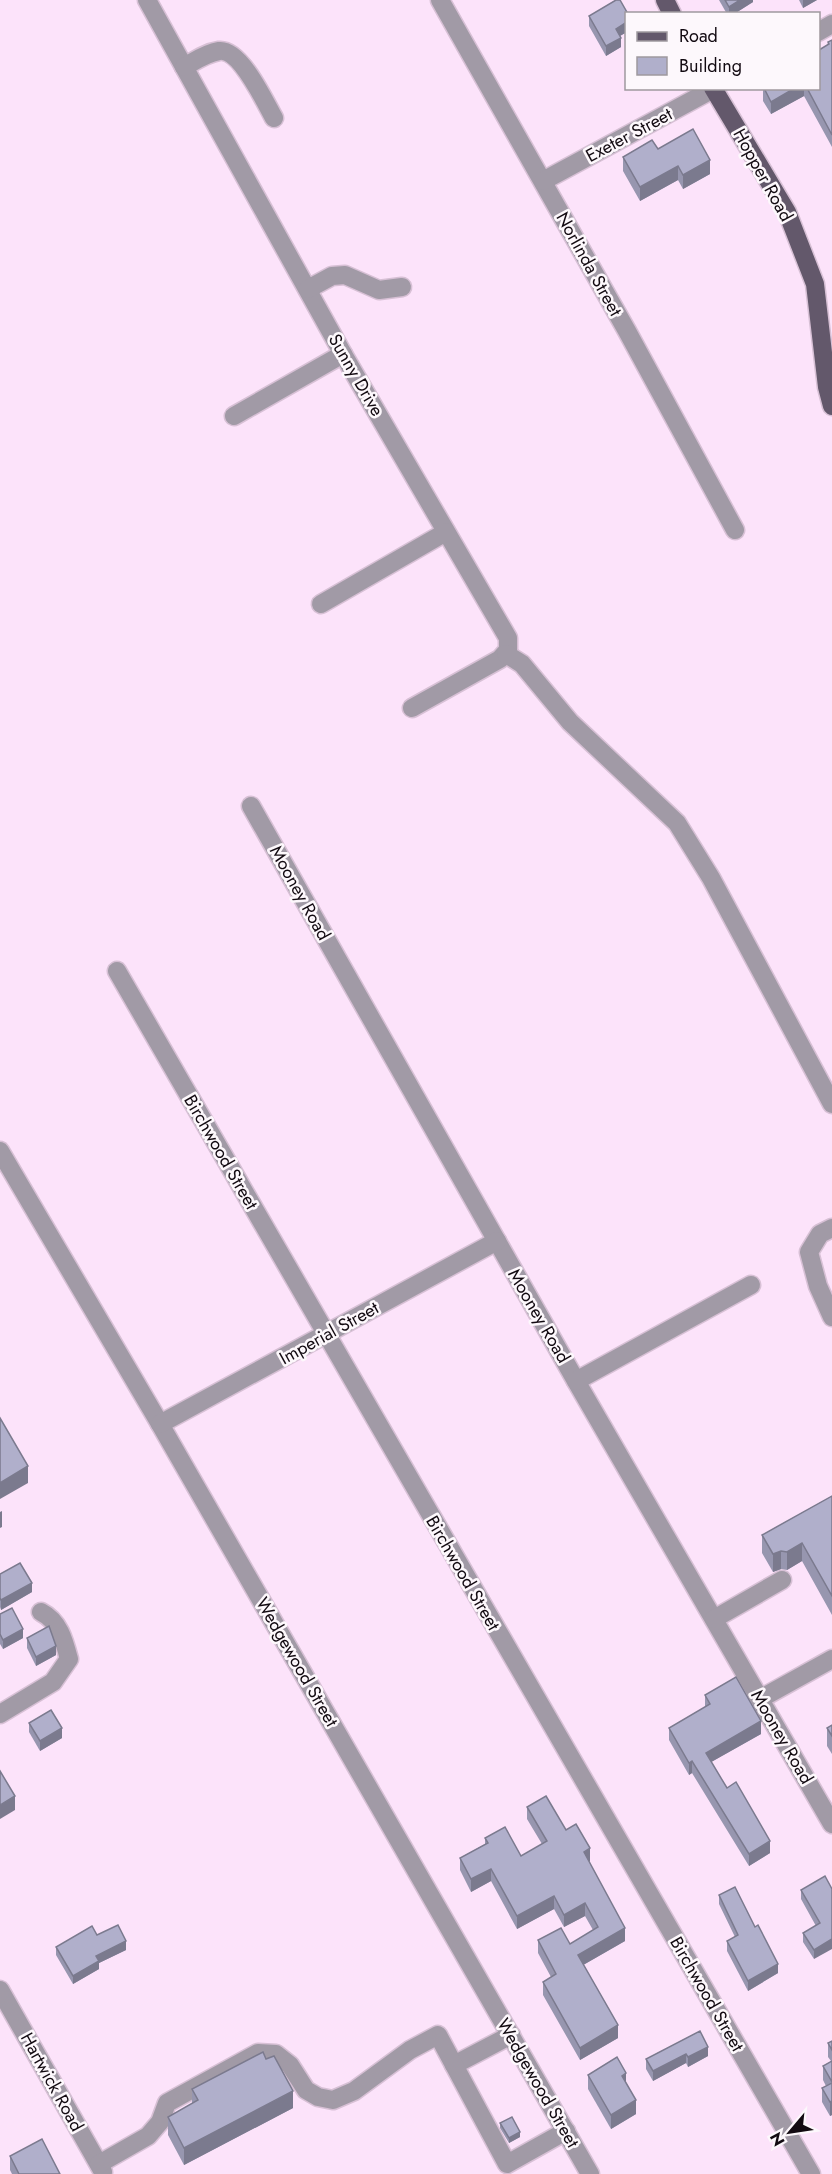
<svg xmlns="http://www.w3.org/2000/svg" width="832" height="2174" viewBox="0 0 832 2174" font-family="Jost,sans-serif">
	<rect width="100%" height="100%" fill="#fce3fa"/>
	<g fill="none" stroke-linecap="round" stroke-linejoin="round">
		<defs>
			<g id="minor">
				<path d="M147,0l196,354 165,284v12l-8,9 -88,49"/>
				<path d="M440,0l187,331 108,199"/>
				<path d="M818,32l14,-8"/>
				<path d="M184,67c11,-6 22,-14 35,-16 21,-3 46,51 55,67"/>
				<path d="M543,181l172,-93"/>
				<path d="M308,289l24,-13 13,-1 34,15 23,-3"/>
				<path d="M234,416l109,-62"/>
				<path d="M321,604l125,-72"/>
				<path d="M506,654l16,10 48,58 107,101 34,55 121,226"/>
				<path d="M251,806l325,575 256,443"/>
				<path d="M117,971l694,1203"/>
				<path d="M0,1151l160,273 430,750"/>
				<path d="M832,1228l-12,6 -11,18 9,34 14,31"/>
				<path d="M576,1381l175,-96"/>
				<path d="M160,1424l337,-183"/>
				<path d="M714,1619l68,-39"/>
				<path d="M760,1699l72,-40"/>
				<path d="M0,1714l53,-32 16,-23c-5,-19 -10,-38 -28,-47"/>
				<path d="M0,1990l103,182"/>
				<path d="M454,2065l57,-30"/>
				<path d="M99,2164l49,-28 12,-14 7,-19 91,-50 18,1 14,11 16,25 12,7 15,3 21,-9 56,-41 28,-15 69,129 59,-33"/>
			</g>
			<g id="major">
				<path d="M665,0l7,14"/>
				<path d="M713,88l74,124 28,72 12,103 5,19"/>
			</g>
		</defs>
		<use href="#minor" stroke="#d7c0d5" stroke-width="21"/>
		<use href="#major" stroke="#d7c0d5" stroke-width="21"/>
		<use href="#minor" stroke="#a19aa6" stroke-width="18"/>
		<use href="#major" stroke="#63586b" stroke-width="18"/>
	</g>
	<g fill="#9796af">
		<path d="M719,0h34v2l-19,12h-7z"/>
		<path d="M799,0h18l-14,8z"/>
		<path d="M627,14v18l-7,4 1,11 -15,9 -17,-30v-10z"/>
		<path d="M832,40v107l-28,-51 -33,18 -8,-13v-12l56,-1 9,-46z"/>
		<path d="M658,149l52,25 -27,15 -5,-9 -38,21 -17,-30v-14z"/>
		<path d="M832,1496v119l-30,-54 -15,9 -6,-1 -8,3 -11,-19v-18z"/>
		<path d="M0,1574l32,18 -31,18 -1,-3z"/>
		<path d="M0,1614l23,24 -20,11 -3,-5z"/>
		<path d="M27,1638l29,17 -20,11 -9,-18z"/>
		<path d="M705,1695l56,39 -50,28 16,26 43,65 -21,13 -57,-93 -3,2 -20,-35v-12l36,-21z"/>
		<path d="M29,1723l33,15 -22,13 -11,-19z"/>
		<path d="M832,1725v29l-5,-8v-18z"/>
		<path d="M527,1807l39,23 24,31 -1,1 36,79 -42,24 35,73 -38,22 -37,-65v-13l8,-5 -13,-24v-13l32,4 23,-14 -8,-14 -21,11 -10,-18 -37,20 -26,-48 -20,11 -11,-22v-12l25,-14v-6l36,18 21,-12 -15,-25z"/>
		<path d="M832,1889l-18,70 -11,-17v-9l13,-7 -15,-27v-9z"/>
		<path d="M719,1895l36,32 23,46 -30,18 -21,-40v-10l8,-4 -16,-33z"/>
		<path d="M97,1935l29,15 -27,13v6l-26,15 -17,-29v-8z"/>
		<path d="M700,2031l8,25 -20,11 -2,-4 -33,18 -7,-12v-10z"/>
		<path d="M832,2041v74l-2,1 -8,-14v-14l4,-2 -3,-6v-14l8,-5 -3,-4v-14z"/>
		<path d="M588,2075l38,9 10,30 -25,15 -23,-40z"/>
		<path d="M192,2089l101,19 -109,57 -16,-30v-18l24,-13z"/>
		<path d="M500,2123l20,14 -11,6 -9,-15z"/>
		<path d="M10,2156l50,18h-48l-2,-4z"/>
	</g>
	<g fill="#7b7a8e">
		<path d="M740,0h13v2l-19,12h-5v-7z"/>
		<path d="M803,0h14l-14,8z"/>
		<path d="M627,22v10l-11,6v-9z"/>
		<path d="M621,38v9l-15,9v-10z"/>
		<path d="M795,88h9v8l-33,18v-12z"/>
		<path d="M710,160v14l-27,15v-14z"/>
		<path d="M678,166v14l-38,21v-14z"/>
		<path d="M28,1466v17l-28,16v-16z"/>
		<path d="M2,1511v16l-2,1v-16z"/>
		<path d="M802,1543v18l-15,9v-18z"/>
		<path d="M781,1551v18l-8,3v-18z"/>
		<path d="M32,1583v9l-31,18v-10z"/>
		<path d="M23,1629v9l-20,11v-9z"/>
		<path d="M56,1646v9l-20,11v-9z"/>
		<path d="M761,1721v13l-55,31v-12z"/>
		<path d="M62,1728v10l-22,13v-10z"/>
		<path d="M692,1761v12l-3,2v-12z"/>
		<path d="M15,1796v14l-15,9v-14z"/>
		<path d="M770,1841v12l-21,13v-12z"/>
		<path d="M590,1848v13l-6,4v-13z"/>
		<path d="M491,1869v12l-20,11v-13z"/>
		<path d="M554,1896v13l-37,20v-13z"/>
		<path d="M585,1903v13l-21,11v-12z"/>
		<path d="M625,1928v13l-47,27v-13z"/>
		<path d="M832,1939v10l-18,10v-9z"/>
		<path d="M126,1941v9l-27,13v6l-26,15v-8l23,-20z"/>
		<path d="M778,1964v9l-30,18v-10z"/>
		<path d="M618,2025v13l-38,22v-12z"/>
		<path d="M708,2047v9l-20,11v-10z"/>
		<path d="M686,2054v9l-33,18v-10z"/>
		<path d="M626,2073v14l-4,-11z"/>
		<path d="M293,2091v17l-109,57v-17z"/>
		<path d="M636,2100v14l-25,15v-14z"/>
		<path d="M832,2101v14l-2,1v-14z"/>
		<path d="M520,2132v5l-11,6v-5z"/>
	</g>
	<g fill="#b0afcb" stroke="#7b7a8e" stroke-width="1.5">
		<path d="M616,0h4l8,14h-1v8l-11,7 5,9 -15,8 -17,-30z"/>
		<path d="M725,0h15l-11,7z"/>
		<path d="M832,40v95l-25,-47h12v-38l10,-6 -1,-2z"/>
		<path d="M764,88h31l-24,14z"/>
		<path d="M693,129l17,31 -27,15 -5,-9 -38,21 -17,-30 29,-17 6,9z"/>
		<path d="M0,1418l28,48 -28,17z"/>
		<path d="M832,1496v100l-30,-53 -15,9 -6,-1 -8,3 -11,-19z"/>
		<path d="M20,1563l12,20 -31,17 -1,-2v-24z"/>
		<path d="M12,1608l11,21 -20,11 -3,-6v-20z"/>
		<path d="M49,1626l7,20 -20,11 -9,-19z"/>
		<path d="M736,1677l25,44 -55,32 21,35 9,-6 34,59 -21,13 -57,-93 -3,2 -20,-35 41,-24 -5,-9z"/>
		<path d="M51,1710l11,18 -22,13 -11,-18z"/>
		<path d="M832,1725v11l-5,-8z"/>
		<path d="M0,1771l15,25 -15,9z"/>
		<path d="M546,1796l20,34 10,-6 14,24 -6,4 41,76 -47,27 40,70 -38,23 -37,-66 13,-8 -18,-34 23,-12 9,16 28,-17 -13,-24 -21,12 -10,-19 -37,20 -26,-47 -20,10 -11,-21 28,-15 -3,-5 20,-11 16,29 26,-15 -20,-34z"/>
		<path d="M825,1876l7,13v50l-18,11 -11,-17 17,-10 -19,-33z"/>
		<path d="M735,1887l20,40 3,-2 20,39 -30,17 -21,-40 11,-6 -19,-40z"/>
		<path d="M118,1925l8,16 -30,15 3,5 -26,15 -17,-29 36,-21 5,9z"/>
		<path d="M700,2031l8,16 -20,10 -2,-3 -33,17 -7,-12z"/>
		<path d="M832,2041v9l-4,-7z"/>
		<path d="M263,2052l3,7 8,-3 19,35 -109,57 -16,-31 30,-17 -6,-11z"/>
		<path d="M617,2057l9,16 -4,3 14,24 -25,15 -23,-40z"/>
		<path d="M832,2061v21l-9,-16z"/>
		<path d="M832,2083v18l-2,1 -8,-14z"/>
		<path d="M512,2117l8,15 -11,6 -9,-15z"/>
		<path d="M42,2139l18,35h-41l-9,-18z"/>
	</g>
	<g text-anchor="middle" stroke-width="5" stroke-linejoin="round" paint-order="stroke">
		<g font-size="18" fill="#120a11" stroke="#fdf8fc">
			<text transform="translate(629 135) rotate(-28)" y="6">Exeter Street</text>
			<text transform="translate(763 175) rotate(61)" y="6">Hopper Road</text>
			<text transform="translate(589 264) rotate(61)" y="6">Norlinda Street</text>
			<text transform="translate(356 375) rotate(60)" y="6">Sunny Drive</text>
			<text transform="translate(300 893) rotate(61)" y="6">Mooney Road</text>
			<text transform="translate(221 1152) rotate(60)" y="6">Birchwood Street</text>
			<text transform="translate(539 1316) rotate(60)" y="6">Mooney Road</text>
			<text transform="translate(329 1333) rotate(-29)" y="6">Imperial Street</text>
			<text transform="translate(463 1573) rotate(60)" y="6">Birchwood Street</text>
			<text transform="translate(297 1662) rotate(60)" y="6">Wedgewood Street</text>
			<text transform="translate(782 1737) rotate(60)" y="6">Mooney Road</text>
			<text transform="translate(707 1994) rotate(60)" y="6">Birchwood Street</text>
			<text transform="translate(52 2082) rotate(61)" y="6">Hartwick Road</text>
			<text transform="translate(538 2083) rotate(60)" y="6">Wedgewood Street</text>
		</g>
	</g>
	<rect x="625" y="12" width="195" height="78" fill="#fdf8fc" stroke="#9f999e" stroke-width="1.5"/>
	<rect x="637" y="32" width="30" height="9" fill="#63586b" stroke="#9f999e" stroke-width="1.5"/>
	<text x="679" y="42" font-size="18" fill="#120a11">Road</text>
	<rect x="637" y="57" width="30" height="18" fill="#b0afcb" stroke="#9f999e" stroke-width="1.5"/>
	<text x="679" y="72" font-size="18" fill="#120a11">Building</text>
	<g transform="translate(790 2132) rotate(241)" stroke="#fdf8fc" stroke-width="4.5" paint-order="stroke">
	<path d="M0-4.5L10 22L0 15L-10 22Z" fill="#120a11"/>
	<text y="-9" font-size="16" font-weight="bold" text-anchor="middle" fill="#120a11">N</text>
	</g>
</svg>
